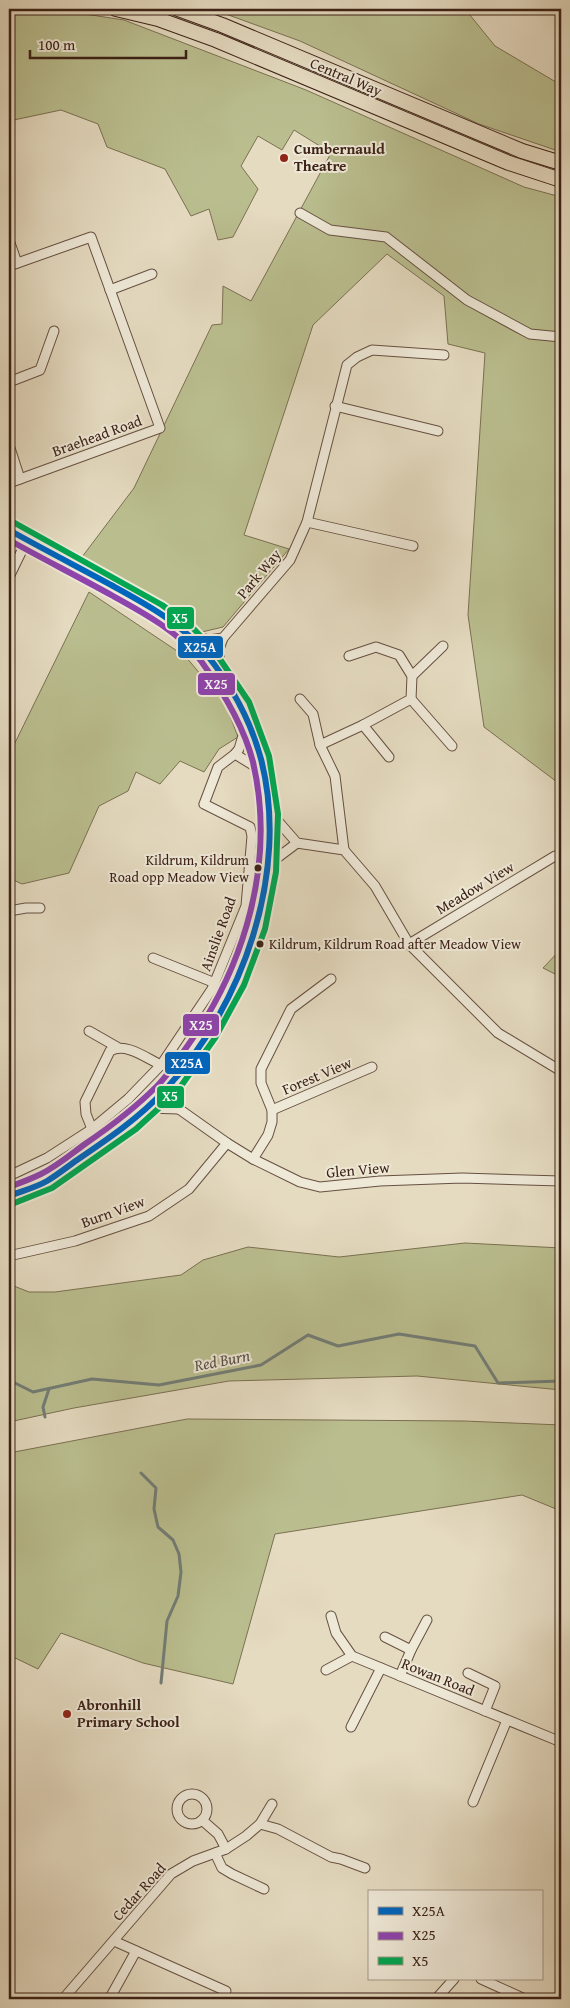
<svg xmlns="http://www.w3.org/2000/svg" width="570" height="2008" viewBox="0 0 570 2008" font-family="'Gentium Book Plus',serif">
	<rect width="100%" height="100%" fill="#e5dbc1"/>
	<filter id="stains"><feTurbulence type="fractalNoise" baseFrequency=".004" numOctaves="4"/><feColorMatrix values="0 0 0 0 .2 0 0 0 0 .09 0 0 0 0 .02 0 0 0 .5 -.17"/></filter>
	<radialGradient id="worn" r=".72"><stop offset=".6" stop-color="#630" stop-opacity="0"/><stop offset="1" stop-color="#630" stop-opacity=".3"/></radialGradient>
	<g fill="#babe8f" stroke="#7b7052">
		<path d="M9,9h43l72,11 182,70 218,97 37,10v588l-77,-58 -16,-112 17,-262 -37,-9 -4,-48 -57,-42 -74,71 -69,210 45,14 -66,78 -21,5 -120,-75 52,-69 78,-163 10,-1 1,-38 28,15 80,-148 -37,-23 -12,20 -24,-14 -17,30 17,23 -25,48 -15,3 -9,-31 -18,7 -26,-47 -58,-22 -9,-23 -37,-14 -52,11z"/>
		<path d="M212,9h253l30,37 66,39v67l-82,-28 -179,-83z"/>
		<path d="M89,592l97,65 40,48 12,32 -19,12 -15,23 -24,-11 -20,23 -24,-12 -8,19 -29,15 -30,67 -47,11 -13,-6v-123z"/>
		<path d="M561,949v28l-18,-9z"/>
		<path d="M465,1243l96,5v142l-144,-14 -188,5 -155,27 -65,14v-138l20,8h26l126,-17 22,-15 45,-13 91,10z"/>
		<path d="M187,1419l277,2 97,4v86l-39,-16 -247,39 -42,150 -90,-21 -82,-30 -23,36 -29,-14v-202z"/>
	</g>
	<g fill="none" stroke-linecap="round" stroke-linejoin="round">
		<g stroke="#727d76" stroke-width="3">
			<path d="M9,1380l24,12 59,-13 67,6 102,-20 47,-30 30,11 61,-12 76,12 23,37 63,-2"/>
			<path d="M45,1417l-2,-10 6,-18"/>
			<path d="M141,1473l15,15 -2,21 4,18 15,13 6,14 2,18 -3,24 -11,25 -6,62"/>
		</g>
		<defs>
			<g id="street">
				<path d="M300,213l30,17 56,7 81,63 63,34 31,3"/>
				<path d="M9,240l8,23"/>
				<path d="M9,266l82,-29 69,191 -151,55"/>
				<path d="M110,290l42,-16"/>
				<path d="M9,382l31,-12 14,-39"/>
				<path d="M335,406l103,25"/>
				<path d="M9,445l11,34"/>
				<path d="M307,522l106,24"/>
				<path d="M9,577l18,-37"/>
				<path d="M190,636l19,4 14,-2"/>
				<path d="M220,670l-1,-21 4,-11 67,-78 17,-38 40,-157 10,-8 15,-7 72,5"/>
				<path d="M412,676l31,-30"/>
				<path d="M300,699l13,15 7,31 15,31 9,74"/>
				<path d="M411,699l41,47"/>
				<path d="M363,725l26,32"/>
				<path d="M320,745l43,-20 48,-26 1,-23 -13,-21 -23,-8 -27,9"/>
				<path d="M235,754l29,18"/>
				<path d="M270,812l27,31 47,7 31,36 34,58 89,89 63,38"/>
				<path d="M269,864l28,-21"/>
				<path d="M9,911l17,-3h14"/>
				<path d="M409,944l146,-88"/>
				<path d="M153,958l62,25"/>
				<path d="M89,1031l28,16"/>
				<path d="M174,1080l5,29 48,34 26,16 47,23 20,5 60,-6 82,-3 99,3"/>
				<path d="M146,1108l33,1"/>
				<path d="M272,1110l100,-43"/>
				<path d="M92,1129l-6,-15 -1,-12 25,-51c16,-9 36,7 51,14"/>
				<path d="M253,1159l15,-24 4,-13v-12l-11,-27v-14l30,-60 40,-30"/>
				<path d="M9,1176l38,-18 45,-29 36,-30 33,-34 51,-76 34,-83 6,-70 -2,-9 -46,-23 14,-37 17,-13 4,-5 8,-27"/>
				<path d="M13,1255l62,-14 74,-25 40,-27 38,-46"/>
				<path d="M331,1616l5,17 16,23 209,86"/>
				<path d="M385,1637l26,13 -11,26"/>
				<path d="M411,1650l16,-30"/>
				<path d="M326,1670l26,-14"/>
				<path d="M468,1673l27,13 -10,25"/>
				<path d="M351,1727l30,-59"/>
				<circle cx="192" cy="1809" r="15"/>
				<path d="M473,1802l34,-82"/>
				<path d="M202,1820l16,14 8,15"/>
				<path d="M260,1824l18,5 53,28 10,2 24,9"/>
				<path d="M215,1853l7,15 10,6 32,15"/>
				<path d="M114,1941l112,50"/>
				<path d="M481,1979l44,20"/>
				<path d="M111,1996l25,-45"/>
				<path d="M63,1999l108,-125 22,-13 33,-12 20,-13 14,-12 12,-20"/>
				<path d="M436,1999l18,-20"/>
			</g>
			<path id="secondary" d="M9,530c30,17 61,33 91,49 38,21 79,42 107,76 107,128 66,305 -33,425 -26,31 -60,55 -94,78 -11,7 -22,16 -33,23 -12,6 -26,10 -38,15"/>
			<g id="primary">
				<path d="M116,9l42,10 58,21 293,123 52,17"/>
				<path d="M178,9l44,16 300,126 39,12"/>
			</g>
		</defs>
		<use href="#street" stroke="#665041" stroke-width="11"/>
		<use href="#secondary" stroke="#3c2116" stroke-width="15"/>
		<use href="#primary" stroke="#3c2116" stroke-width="16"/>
		<use href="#street" stroke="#eee8d7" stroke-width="9"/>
		<use href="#secondary" stroke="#eee8d7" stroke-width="12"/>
		<use href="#primary" stroke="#e5dbc1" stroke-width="14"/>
		<defs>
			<path id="bus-1" d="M9,530c34,19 69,37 104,56 33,18 70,38 94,69 24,30 44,67 54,104 29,113 -18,247 -96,331 -26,28 -57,49 -88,70 -10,7 -20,15 -30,21 -12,7 -26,10 -38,15"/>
			<path id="bus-2" d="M9,540c34,19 70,37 104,56 31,17 66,36 88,65 21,29 43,66 52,101 23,100 -8,205 -67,286 -9,13 -18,27 -29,38 -22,22 -47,41 -72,58 -14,10 -28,22 -44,30 -10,5 -21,9 -32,13"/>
			<path id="bus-3" d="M12,1204l40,-16 84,-59 23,-21 22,-22 34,-48 29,-53 21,-56 11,-57 2,-58 -9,-58 -20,-54 -36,-53 -23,-24 -28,-20 -149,-83"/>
		</defs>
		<use href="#bus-1" stroke="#eee8d7" stroke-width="10"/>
		<use href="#bus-2" stroke="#eee8d7" stroke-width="10"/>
		<use href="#bus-3" stroke="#eee8d7" stroke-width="10"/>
		<use href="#bus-1" stroke="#0065bd" stroke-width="6"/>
		<use href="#bus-2" stroke="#8e44ad" stroke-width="6"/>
		<use href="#bus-3" stroke="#00a651" stroke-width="6"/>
	</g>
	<g fill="#8f2418" stroke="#eee8d7" stroke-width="2">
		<circle cx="284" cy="158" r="5"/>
		<circle cx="67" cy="1714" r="5"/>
	</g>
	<g fill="#3c2116" stroke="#eee8d7" stroke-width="2">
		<circle cx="258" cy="868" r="4.5"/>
		<circle cx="260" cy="944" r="4.5"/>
	</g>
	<g text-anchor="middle" stroke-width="4" stroke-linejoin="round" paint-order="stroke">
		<g font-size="14" fill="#3c2116" stroke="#eee8d7" text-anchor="end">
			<text x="249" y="865">Kildrum, Kildrum<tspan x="249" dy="17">Road opp Meadow View</tspan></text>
			<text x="269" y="949" text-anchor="start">Kildrum, Kildrum Road after Meadow View</text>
		</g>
		<g font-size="15" fill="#3c2116" stroke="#eee8d7">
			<text transform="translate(346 77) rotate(23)" y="5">Central Way</text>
			<text transform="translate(97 436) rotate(-20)" y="5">Braehead Road</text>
			<text transform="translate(259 574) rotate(-50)" y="5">Park Way</text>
			<text transform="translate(475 888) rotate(-31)" y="5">Meadow View</text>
			<text transform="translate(218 934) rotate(-70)" y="5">Ainslie Road</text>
			<text transform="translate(317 1076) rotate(-23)" y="5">Forest View</text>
			<text transform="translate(358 1170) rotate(-5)" y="5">Glen View</text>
			<text transform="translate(113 1212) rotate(-20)" y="5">Burn View</text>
			<text transform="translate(438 1677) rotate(22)" y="5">Rowan Road</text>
			<text transform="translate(139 1892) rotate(-48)" y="5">Cedar Road</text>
		</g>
		<g font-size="15" font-weight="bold" fill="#3c2116" stroke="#eee8d7" text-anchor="start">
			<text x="294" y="154">Cumbernauld<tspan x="294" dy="17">Theatre</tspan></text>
			<text x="77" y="1710">Abronhill<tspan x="77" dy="17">Primary School</tspan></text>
		</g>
		<g font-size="16" font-style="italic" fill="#574f46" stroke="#eee8d7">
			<text transform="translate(222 1360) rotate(-11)" y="6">Red Burn</text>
		</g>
	</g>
	<g stroke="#eee8d7" stroke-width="2">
		<rect x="166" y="606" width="29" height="24" rx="5" fill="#00a651"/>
		<rect x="177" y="635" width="47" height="24" rx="5" fill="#0065bd"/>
		<rect x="197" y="672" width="39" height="24" rx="5" fill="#8e44ad"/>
		<rect x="182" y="1013" width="38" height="24" rx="5" fill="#8e44ad"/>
		<rect x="164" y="1051" width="47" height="24" rx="5" fill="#0065bd"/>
		<rect x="156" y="1085" width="29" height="24" rx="5" fill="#00a651"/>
	</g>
	<g font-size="14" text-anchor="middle" font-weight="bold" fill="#fff">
		<text x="180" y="623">X5</text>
		<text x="200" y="652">X25A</text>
		<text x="216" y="689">X25</text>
		<text x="201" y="1030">X25</text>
		<text x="187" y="1068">X25A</text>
		<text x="170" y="1101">X5</text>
	</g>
	<rect width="570" height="2008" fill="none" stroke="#e5dbc1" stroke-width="30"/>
	<rect x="10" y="10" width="550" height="1988" fill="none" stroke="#3c2116" stroke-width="2.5"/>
	<rect x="15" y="15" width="540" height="1978" fill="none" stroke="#3c2116"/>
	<rect x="368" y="1890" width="175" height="90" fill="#eee8d7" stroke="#a7988a"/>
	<rect x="378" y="1907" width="25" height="8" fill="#0065bd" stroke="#a7988a"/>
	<text x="412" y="1916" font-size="15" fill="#3c2116">X25A</text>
	<rect x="378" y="1932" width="25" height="8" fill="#8e44ad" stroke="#a7988a"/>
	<text x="412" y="1940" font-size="15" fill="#3c2116">X25</text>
	<rect x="378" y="1957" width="25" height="8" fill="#00a651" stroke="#a7988a"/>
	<text x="412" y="1966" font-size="15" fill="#3c2116">X5</text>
	<path d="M30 50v8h156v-8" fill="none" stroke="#3c2116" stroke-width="2.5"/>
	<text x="38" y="50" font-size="15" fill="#3c2116" stroke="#eee8d7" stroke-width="4" paint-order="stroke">100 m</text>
	<rect width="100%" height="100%" filter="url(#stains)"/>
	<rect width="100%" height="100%" fill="url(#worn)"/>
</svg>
